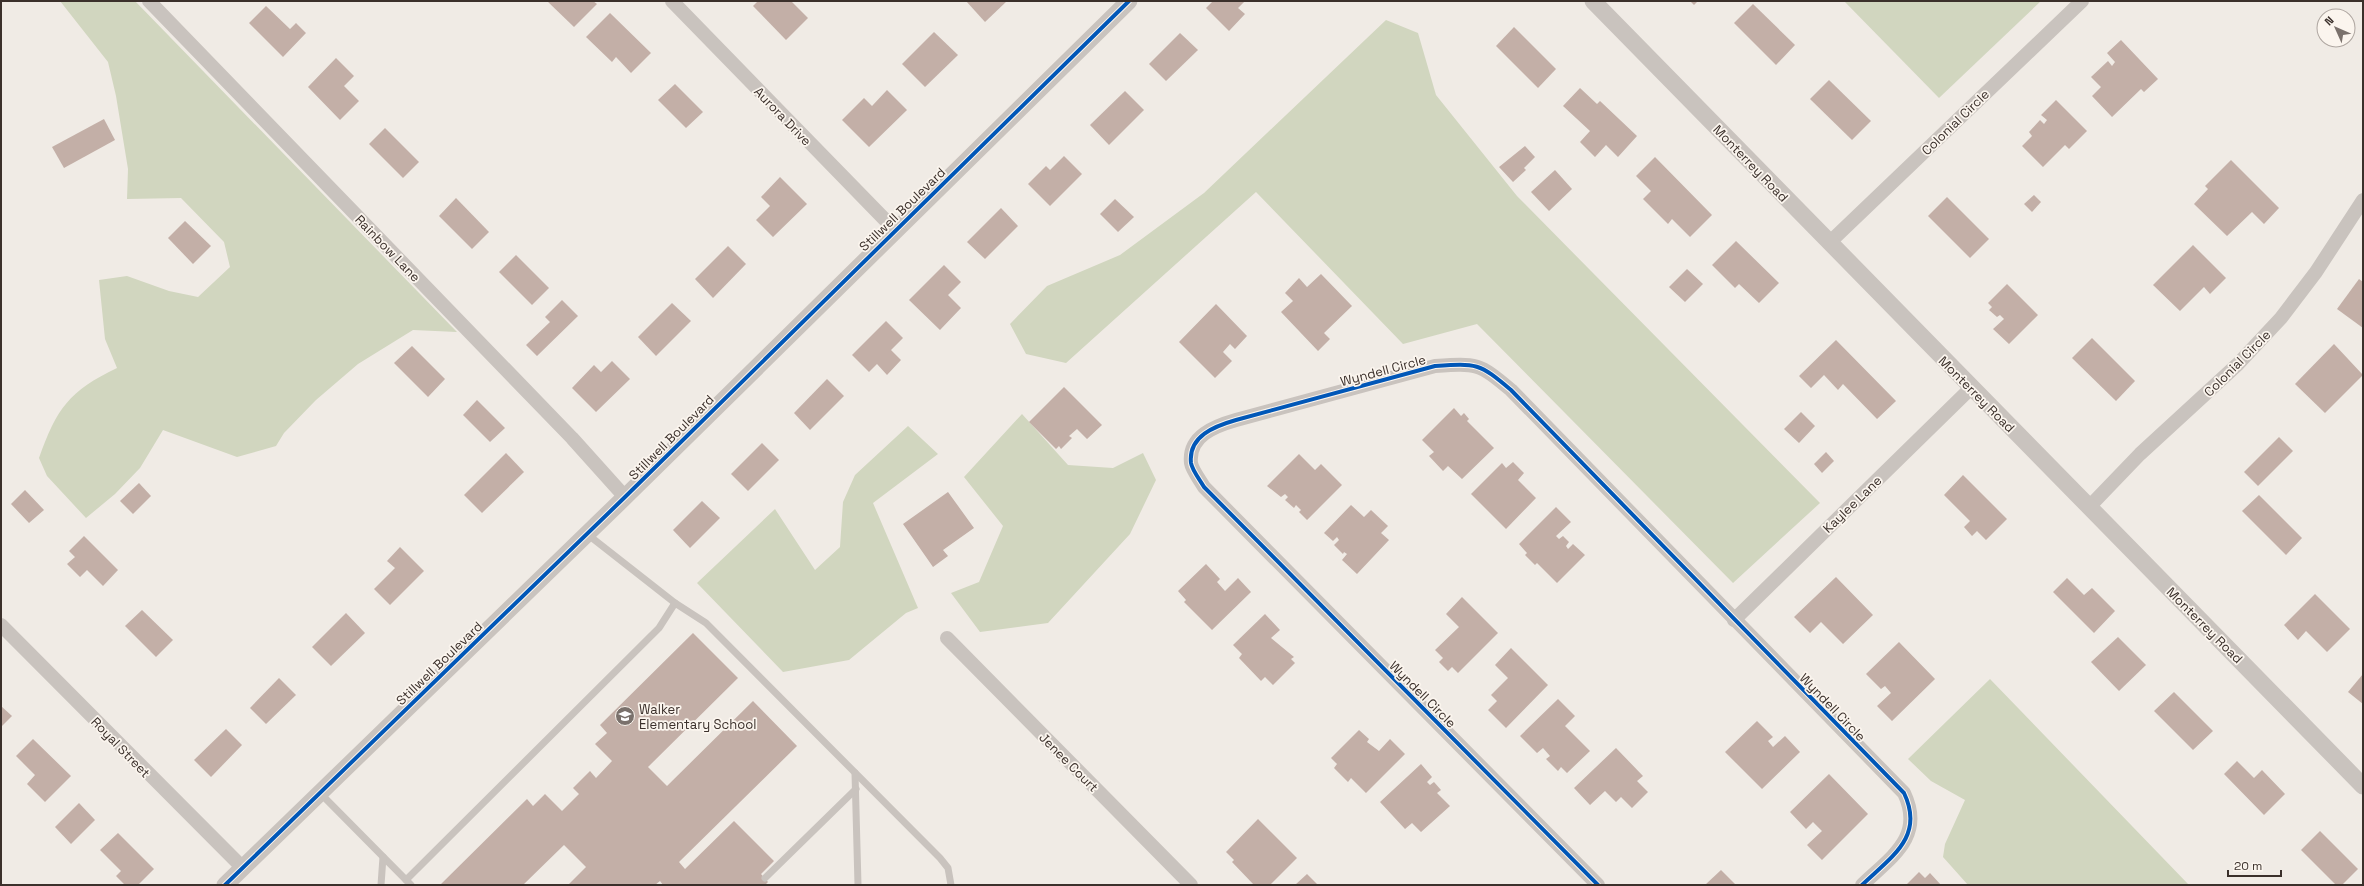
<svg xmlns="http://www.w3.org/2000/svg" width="2364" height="886" viewBox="0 0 2364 886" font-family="'Space Grotesk',sans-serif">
	<rect width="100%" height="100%" fill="#f0ebe5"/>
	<g fill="#d1d6bf">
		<path d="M60,1h75l322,331 -44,-2 -55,34 -42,36 -32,33 -8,13 -39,11 -74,-27 -23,38 -25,26 -29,24 -39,-42 -8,-18c18,-50 30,-67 78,-90l-12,-29 -6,-59 28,-4 42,15 29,6 32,-30 -6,-25 -43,-44 -54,1 1,-30 -12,-73 -8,-34z"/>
		<path d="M1844,1h197l-102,97z"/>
		<path d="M1386,20l32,13 18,62 81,101 303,307 -87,80 -256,-259 -74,20 -147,-152 -190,171 -40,-9 -16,-30 37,-38 73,-31 84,-62z"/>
		<path d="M1022,414l46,51 45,3 30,-15 13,27 -26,54 -82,89 -68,9 -29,-39 28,-11 24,-56 -39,-49z"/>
		<path d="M908,426l30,28 -65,49 45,105 -12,5 -57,47 -66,12 -86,-89 78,-74 40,61 25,-23 3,-45 12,-27z"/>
		<path d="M1990,679l199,206h-221l-25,-28 2,-13 20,-44 -34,-19 -23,-22z"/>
	</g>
	<g fill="#c3afa7">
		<path d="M547,1h46l4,3 -23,23z"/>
		<path d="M758,1h33l17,17 -22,22 -33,-34z"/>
		<path d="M966,1h41l-22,21z"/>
		<path d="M1213,1h32l-7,7 7,6 -16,17 -23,-23z"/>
		<path d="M1690,1h8l-4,4z"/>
		<path d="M1753,4l42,41 -19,20 -42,-42z"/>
		<path d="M266,6l24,23 6,-6 10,10 -23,24 -34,-34z"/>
		<path d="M610,13l41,40 -20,20 -15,-16 -4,5 -26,-25z"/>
		<path d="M1514,27l42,42 -18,19 -42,-42z"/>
		<path d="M934,32l24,23 -33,32 -23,-23z"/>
		<path d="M1180,33l18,17 -32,31 -17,-17z"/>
		<path d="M2121,40l37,39 -14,13 -3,-3 -29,28 -20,-21 9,-9 -10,-10 17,-16 4,5 3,-4 -8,-9z"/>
		<path d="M336,58l18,18 -10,10 15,15 -19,19 -32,-33z"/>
		<path d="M1829,80l42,41 -19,19 -42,-41z"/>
		<path d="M675,84l28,28 -17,16 -28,-28z"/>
		<path d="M1580,88l17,16 3,-3 37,35 -19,21 -12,-12 -11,12 -15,-15 10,-11 -27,-25z"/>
		<path d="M887,90l20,20 -38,37 -27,-27 22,-22 8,8z"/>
		<path d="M1125,91l19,19 -35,35 -19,-20z"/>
		<path d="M2056,100l31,31 -18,18 -4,-4 -22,22 -21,-21 10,-10 -3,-4 11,-12 4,4 3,-4 -6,-5z"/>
		<path d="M104,119l11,21 -51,28 -12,-21z"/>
		<path d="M385,128l34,34 -16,16 -34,-34z"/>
		<path d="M1525,146l10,11 -11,11 2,2 -13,12 -14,-15z"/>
		<path d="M1064,156l18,18 -32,32 -22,-22 18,-18 4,4z"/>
		<path d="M1655,157l57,58 -22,22 -18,-18 -4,5 -25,-25 8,-8 -15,-15z"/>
		<path d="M2231,160l48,48 -15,16 -12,-12 -25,24 -33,-32 14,-15 -3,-3z"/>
		<path d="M1555,170l17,19 -23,22 -18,-19z"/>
		<path d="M780,177l27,27 -34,33 -17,-17 14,-14 -9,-9z"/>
		<path d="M2034,195l7,7 -9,10 -8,-8z"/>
		<path d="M1947,197l42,42 -19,19 -42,-42z"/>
		<path d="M456,198l33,34 -17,17 -33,-33z"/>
		<path d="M1115,199l19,18 -16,15 -18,-18z"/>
		<path d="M1001,208l17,18 -33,33 -18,-17z"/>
		<path d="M185,221l26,25 -18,18 -25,-26z"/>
		<path d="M1736,241l43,42 -20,20 -20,-19 -4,4 -23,-23z"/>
		<path d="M2193,245l33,33 -16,16 -6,-7 -24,24 -27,-26z"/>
		<path d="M728,246l18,18 -33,34 -18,-19z"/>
		<path d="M516,255l33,33 -17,17 -33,-33z"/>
		<path d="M944,265l17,17 -13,13 13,13 -21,22 -31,-30z"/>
		<path d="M1687,269l16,15 -18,18 -16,-15z"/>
		<path d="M1321,274l31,32 -28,27 6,6 -12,12 -37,-39 12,-11 -8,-8 14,-15 8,9z"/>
		<path d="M2359,279l4,3v46l-26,-19z"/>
		<path d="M2007,284l31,31 -29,29 -16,-15 11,-10 -4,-4 -3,2 -8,-7 3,-3 -4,-4z"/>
		<path d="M562,300l16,16 -41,40 -11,-11 24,-23 -5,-5z"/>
		<path d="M672,303l19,18 -35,35 -18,-19z"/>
		<path d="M1216,304l31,32 -12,13 -5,-5 -7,8 9,9 -17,17 -36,-36z"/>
		<path d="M886,321l17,17 -12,12 10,10 -14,15 -10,-11 -8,8 -17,-17z"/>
		<path d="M2092,338l43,43 -19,20 -44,-43z"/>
		<path d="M1836,340l60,61 -19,18 -34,-35 -5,6 -14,-15 -13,13 -12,-12z"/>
		<path d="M2334,344l29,31 -38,38 -30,-29z"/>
		<path d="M412,346l33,33 -17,18 -34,-34z"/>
		<path d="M612,361l18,18 -34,33 -24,-24 22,-23 7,7z"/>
		<path d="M827,379l17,17 -34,34 -16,-17z"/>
		<path d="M1064,387l38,38 -15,14 -10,-10 -8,7 3,2 -11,11 -2,-3 -3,3 -27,-27z"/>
		<path d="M477,400l28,28 -15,14 -27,-27z"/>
		<path d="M1454,408l7,8 3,-3 5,6 -2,2 27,27 -32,31 -14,-13 -5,5 -14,-15 5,-4 -12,-12z"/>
		<path d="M1801,412l14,14 -16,17 -15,-14z"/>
		<path d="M2279,437l14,14 -35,35 -14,-14z"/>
		<path d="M762,443l17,17 -31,31 -17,-17z"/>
		<path d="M1826,452l8,9 -12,12 -8,-9z"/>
		<path d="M506,453l18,19 -42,41 -18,-18z"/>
		<path d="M1299,454l16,16 6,-6 21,21 -35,35 -8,-8 2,-2 -5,-5 -2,3 -9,-8 3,-3 -3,-3 -4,3 -14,-11z"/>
		<path d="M1513,462l11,11 -6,7 18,18 -30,31 -35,-35 31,-31 4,5z"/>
		<path d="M1963,475l44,44 -21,21 -9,-9 -5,5 -8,-9 6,-6 -26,-26z"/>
		<path d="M139,483l12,13 -18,18 -13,-13z"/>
		<path d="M25,490l19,20 -15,13 -18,-19z"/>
		<path d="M948,492l26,36 -31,22 5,6 -15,11 -30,-43z"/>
		<path d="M2259,495l43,43 -16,17 -44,-44z"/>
		<path d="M702,501l18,17 -30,30 -17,-18z"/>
		<path d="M1351,505l13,12 7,-7 17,16 -7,7 8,7 -32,34 -15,-14 5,-6 -3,-2 -1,2 -9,-9 5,-5 -2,-3 -4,4 -9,-8z"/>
		<path d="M1556,507l15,15 -15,14 3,3 4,-3 6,6 -3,4 2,3 5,-5 12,11 -28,28 -20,-20 -2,2 -10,-10 2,-2 -8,-9z"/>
		<path d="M84,536l34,34 -15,16 -16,-16 -7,7 -13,-13 8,-7 -6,-6z"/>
		<path d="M400,547l24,24 -34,34 -16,-16 21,-21 -8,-7z"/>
		<path d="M1206,564l14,15 -3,3 8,9 13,-13 13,14 -39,38 -28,-28 2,-2 -8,-9z"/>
		<path d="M1836,577l37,38 -30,29 -22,-22 -11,11 -16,-16z"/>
		<path d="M2067,578l17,17 8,-7 23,23 -21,22 -41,-41z"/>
		<path d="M2315,594l35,35 -23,23 -21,-21 -8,9 -14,-15z"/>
		<path d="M1462,597l36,36 -40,40 -6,-6 -4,4 -9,-9 4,-4 -8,-8 24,-23 -13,-13z"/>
		<path d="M142,610l31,30 -17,17 -31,-31z"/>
		<path d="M346,613l19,20 -34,33 -19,-19z"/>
		<path d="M1265,614l15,16 -9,8 23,19 -3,2 4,4 -22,22 -8,-8 -4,4 -22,-23 3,-4 -9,-9z"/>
		<path d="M693,633l45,45 -90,89 19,19 86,-85 44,45 -118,116 6,7 49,-48 40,40 -13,13 7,8 -3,3h-102l-3,-4 -5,4h-87l18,-18 -22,-22 -41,40h-83l87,-86 6,7 12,-12 17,17 17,-17 -6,-6 17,-17 6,7 16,-17 -17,-17 12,-11 -7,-8z"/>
		<path d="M2118,637l28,28 -27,26 -28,-29z"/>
		<path d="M1899,642l36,37 -43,42 -15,-15 14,-13 -6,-7 -4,3 -15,-15z"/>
		<path d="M1511,648l37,37 -42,43 -18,-18 9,-9 -6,-6 17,-17 -13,-13z"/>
		<path d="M2363,674v30l-15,-12z"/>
		<path d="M279,678l17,17 -30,29 -16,-16z"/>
		<path d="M2174,692l39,39 -20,19 -39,-39z"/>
		<path d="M1558,699l17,17 -10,10 25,25 -23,22 -6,-6 -3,4 -12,-12 4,-3 -7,-8 -6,5 -17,-17z"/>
		<path d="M1,706l11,10 -11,11z"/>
		<path d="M1757,721l16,16 -5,4 5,6 12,-11 15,16 -38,37 -37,-37z"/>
		<path d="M226,729l16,16 -31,32 -17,-17z"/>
		<path d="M1359,730l10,9 -2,3 12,9 11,-12 15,15 -39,39 -15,-15 -3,4 -14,-14 3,-4 -6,-6z"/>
		<path d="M33,739l38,37 -26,26 -18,-18 8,-9 -19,-19z"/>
		<path d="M1616,748l27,28 -6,5 11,11 -16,16 -11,-11 -5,5 -11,-11 -15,14 -16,-17z"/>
		<path d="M2237,761l17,17 8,-8 23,24 -21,21 -40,-41z"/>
		<path d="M1421,764l11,13 -5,5 3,3 4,-3 7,8 -4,3 13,13 -29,26 -9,-9 -7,6 -25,-27z"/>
		<path d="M1829,774l39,40 -46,46 -15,-15 15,-14 -9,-9 -7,7 -16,-17z"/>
		<path d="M79,803l16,17 -24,24 -16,-17z"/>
		<path d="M1258,819l39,39 -27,27h-16l-22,-23 2,-2 -8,-8z"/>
		<path d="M2320,831l38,38 -16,16h-6l-35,-35z"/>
		<path d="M118,833l36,36 -16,16h-13l-9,-9 5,-5 -21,-21z"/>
		<path d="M1721,870l15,15h-31z"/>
		<path d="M1919,872l6,6 5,-5 11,12h-35z"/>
		<path d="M1307,874l11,11h-23z"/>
	</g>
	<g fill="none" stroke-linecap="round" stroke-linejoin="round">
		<g stroke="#c9c3be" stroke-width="7">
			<path d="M587,534l88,69 31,20 234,235 8,10 3,17"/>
			<path d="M855,773l3,112"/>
			<path d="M320,793l91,92"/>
			<path d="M765,878l91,-89"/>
			<path d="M406,880l253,-252 16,-25"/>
			<path d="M381,885l2,-28"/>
		</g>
		<g stroke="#c9c3be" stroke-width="14">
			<path d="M149,1l423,437 53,59"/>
			<path d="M672,1l223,229"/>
			<path d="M1829,243l253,-242"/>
			<path d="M2089,507l51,-53 98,-90 43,-46 35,-46 47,-72"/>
			<path d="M1734,620l237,-232"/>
			<path d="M1,625l242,243"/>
			<path d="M947,638l244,247"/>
			<path d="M1598,885l-394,-398c-4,-7 -12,-17 -13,-24 -3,-27 24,-37 45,-43l199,-54c42,-3 44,-3 76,24l393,403c21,44 -13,64 -42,92"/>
		</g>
		<g stroke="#c9c3be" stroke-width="17">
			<path d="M1593,1l770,785"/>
			<path d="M225,885l400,-388 504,-496"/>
		</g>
		<defs>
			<g id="cycleway">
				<path d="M225,885l400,-388 504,-496"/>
				<path d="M1598,885l-394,-398c-4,-7 -12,-17 -13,-24 -3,-27 24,-37 45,-43l199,-54c42,-3 44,-3 76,24l393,403c21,44 -13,64 -42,92"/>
			</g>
		</defs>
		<use href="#cycleway" stroke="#fbf5ee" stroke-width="6"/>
		<use href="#cycleway" stroke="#0057b8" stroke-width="4"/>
	</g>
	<defs>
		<symbol id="school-disc" viewBox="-11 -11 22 22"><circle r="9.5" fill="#7a716c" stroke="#fbf5ee"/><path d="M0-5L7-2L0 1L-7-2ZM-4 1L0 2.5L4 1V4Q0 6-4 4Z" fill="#fff"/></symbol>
	</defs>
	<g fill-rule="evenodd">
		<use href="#school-disc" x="614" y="705" width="22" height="22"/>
	</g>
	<g text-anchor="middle" stroke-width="3.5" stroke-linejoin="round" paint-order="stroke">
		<g font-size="13" fill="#3b302b" stroke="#fbf5ee">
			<text transform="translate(783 116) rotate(46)" y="5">Aurora Drive</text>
			<text transform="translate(1955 122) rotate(-44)" y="5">Colonial Circle</text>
			<text transform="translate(1751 163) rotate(46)" y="5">Monterrey Road</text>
			<text transform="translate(902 209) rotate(-44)" y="5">Stillwell Boulevard</text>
			<text transform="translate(388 248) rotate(46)" y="5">Rainbow Lane</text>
			<text transform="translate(2237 363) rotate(-45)" y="5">Colonial Circle</text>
			<text transform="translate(1383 370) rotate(-15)" y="5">Wyndell Circle</text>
			<text transform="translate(1977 394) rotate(45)" y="5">Monterrey Road</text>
			<text transform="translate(671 437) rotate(-45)" y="5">Stillwell Boulevard</text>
			<text transform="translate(1852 504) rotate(-44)" y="5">Kaylee Lane</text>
			<text transform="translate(2205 625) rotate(45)" y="5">Monterrey Road</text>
			<text transform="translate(439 663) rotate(-44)" y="5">Stillwell Boulevard</text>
			<text transform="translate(1423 694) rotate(45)" y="5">Wyndell Circle</text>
			<text transform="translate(1833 707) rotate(46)" y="5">Wyndell Circle</text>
			<text transform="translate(121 747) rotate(46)" y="5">Royal Street</text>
			<text transform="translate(1069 762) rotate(45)" y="5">Jenee Court</text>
		</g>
		<g font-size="13" fill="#3b302b" stroke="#fbf5ee" text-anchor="start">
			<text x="639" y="714">Walker<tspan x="639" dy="15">Elementary School</tspan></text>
		</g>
	</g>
	<rect width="2364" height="886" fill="none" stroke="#3b302b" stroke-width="4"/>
	<g transform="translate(2336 28) rotate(315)"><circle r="19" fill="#fbf5ee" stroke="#aea6a0"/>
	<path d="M0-3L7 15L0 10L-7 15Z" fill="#7a716c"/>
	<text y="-6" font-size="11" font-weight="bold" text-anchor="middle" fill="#3b302b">N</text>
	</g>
	<path d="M2228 870v6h53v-6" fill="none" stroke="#3b302b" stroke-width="2"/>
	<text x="2234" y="870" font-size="12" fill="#3b302b" stroke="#fbf5ee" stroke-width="3" paint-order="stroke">20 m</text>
</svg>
